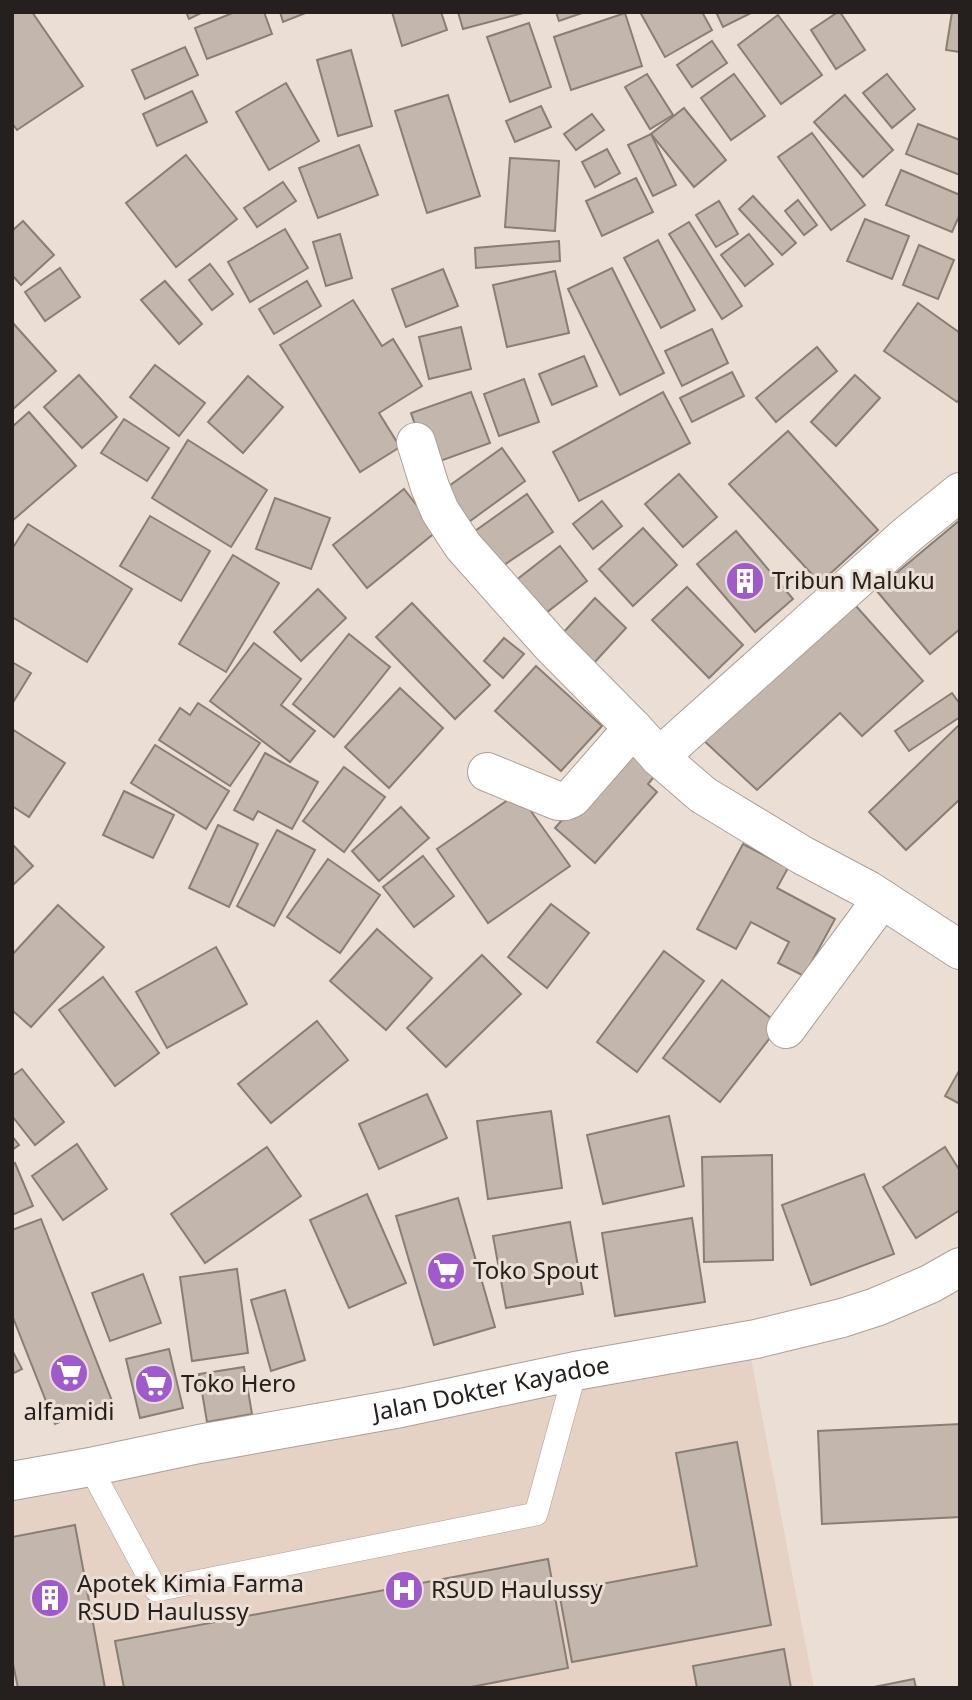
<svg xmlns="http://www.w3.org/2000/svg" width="972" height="1700" viewBox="0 0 972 1700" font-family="'Noto Sans',sans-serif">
	<rect width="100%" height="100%" fill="#ebdfd5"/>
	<path fill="#e5d2c4" d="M751,1358l63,330h-802v-196z"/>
	<g fill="#c3b7ad" stroke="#897e75" stroke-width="2">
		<path d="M12,12h20l51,74 -66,44 -5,-7z"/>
		<path d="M186,12h17l-14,7z"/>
		<path d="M235,12h29l8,22 -65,25 -12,-31z"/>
		<path d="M280,12h28l-25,10z"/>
		<path d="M392,12h49l6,18 -45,16z"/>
		<path d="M458,12h69l-64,17z"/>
		<path d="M556,12h29l-26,9z"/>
		<path d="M640,12h62l10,18 -47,27z"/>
		<path d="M716,12h37l-30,15z"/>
		<path d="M838,12h2l25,38 -29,19 -25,-39z"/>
		<path d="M952,12h8v40l-14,-2z"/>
		<path d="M625,13l17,53 -71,24 -17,-53z"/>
		<path d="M778,15l44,60 -41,29 -43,-59z"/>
		<path d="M529,23l22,64 -41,15 -23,-65z"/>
		<path d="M712,41l15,22 -35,24 -15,-22z"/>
		<path d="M185,47l13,28 -53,24 -13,-29z"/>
		<path d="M351,50l21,76 -34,10 -21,-76z"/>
		<path d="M647,74l26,41 -23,14 -25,-42z"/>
		<path d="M734,74l31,42 -34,24 -30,-42z"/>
		<path d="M887,74l28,35 -23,19 -29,-35z"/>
		<path d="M286,83l33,58 -50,29 -33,-58z"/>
		<path d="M192,91l15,31 -50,24 -14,-32z"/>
		<path d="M448,95l32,101 -53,17 -32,-102z"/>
		<path d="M845,95l48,55 -30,27 -49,-55z"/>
		<path d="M541,106l10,21 -36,15 -9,-21z"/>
		<path d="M684,108l42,52 -32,27 -43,-53z"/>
		<path d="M592,114l12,16 -28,20 -12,-16z"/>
		<path d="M918,124l42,16v35l-54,-21z"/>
		<path d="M812,133l53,72 -34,25 -53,-73z"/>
		<path d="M651,134l25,51 -23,11 -25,-51z"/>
		<path d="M359,145l19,50 -60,23 -19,-50z"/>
		<path d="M607,149l13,24 -25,14 -13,-25z"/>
		<path d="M186,155l51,64 -61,48 -50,-64z"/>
		<path d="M510,158l49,3 -4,70 -50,-4z"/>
		<path d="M901,170l59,25v19l-8,18 -66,-27z"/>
		<path d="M636,178l17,34 -51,24 -16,-35z"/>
		<path d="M283,182l13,19 -39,26 -13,-19z"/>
		<path d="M753,196l43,47 -14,12 -43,-46z"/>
		<path d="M798,200l19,25 -13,10 -19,-24z"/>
		<path d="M719,201l19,33 -22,13 -20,-32z"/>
		<path d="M865,219l44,17 -17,43 -45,-18z"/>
		<path d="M23,221l31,34 -33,30 -9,-10v-44z"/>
		<path d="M689,222l53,84 -20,13 -53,-85z"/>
		<path d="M285,229l23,39 -58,34 -22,-40z"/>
		<path d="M340,234l12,44 -26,8 -13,-44z"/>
		<path d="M749,234l24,30 -28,22 -24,-31z"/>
		<path d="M658,240l37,70 -34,18 -37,-70z"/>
		<path d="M559,241l1,20 -84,7 -1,-20z"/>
		<path d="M919,245l35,15 -16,39 -35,-14z"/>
		<path d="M210,264l23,30 -21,16 -23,-30z"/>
		<path d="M60,268l20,29 -35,24 -20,-29z"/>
		<path d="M612,268l52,105 -44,22 -52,-106z"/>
		<path d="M443,269l15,37 -52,21 -14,-38z"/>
		<path d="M555,271l14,62 -62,14 -14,-62z"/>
		<path d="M165,281l37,43 -23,20 -38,-44z"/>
		<path d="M307,281l14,25 -47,28 -15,-25z"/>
		<path d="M353,300l29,46 11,-7 29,47 -43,27 21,34 -40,25 -80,-127z"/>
		<path d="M918,303l42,30v65l-3,4 -73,-51z"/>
		<path d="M12,322l44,49 -44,39z"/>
		<path d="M461,327l10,42 -42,10 -10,-42z"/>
		<path d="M712,329l16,34 -46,23 -17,-35z"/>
		<path d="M817,347l20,24 -61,51 -20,-24z"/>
		<path d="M584,356l13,30 -45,19 -13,-31z"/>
		<path d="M155,365l50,38 -26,33 -49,-39z"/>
		<path d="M732,372l12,24 -52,26 -12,-24z"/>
		<path d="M79,375l38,42 -35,31 -38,-41z"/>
		<path d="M855,375l25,23 -44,48 -25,-24z"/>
		<path d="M248,376l35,31 -40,46 -35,-31z"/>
		<path d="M524,379l15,43 -40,14 -15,-42z"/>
		<path d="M471,392l19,51 -61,22 -18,-52z"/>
		<path d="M663,392l27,51 -111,58 -26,-49z"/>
		<path d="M29,412l47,54 -64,55v-94z"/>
		<path d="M124,419l45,29 -22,33 -46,-28z"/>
		<path d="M788,431l90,99 -58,53 -91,-99z"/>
		<path d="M188,440l79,50 -36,57 -79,-49z"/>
		<path d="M502,448l23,33 -59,43 -24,-33z"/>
		<path d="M679,474l38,43 -34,30 -38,-43z"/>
		<path d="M404,489l33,42 -70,57 -34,-43z"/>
		<path d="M527,494l26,38 -52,35 -26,-36z"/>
		<path d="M275,498l55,20 -19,51 -55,-20z"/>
		<path d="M602,501l20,25 -29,23 -20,-25z"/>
		<path d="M150,516l60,35 -29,50 -61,-35z"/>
		<path d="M960,520v109l-30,25 -54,-64z"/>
		<path d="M28,524l104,65 -45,73 -75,-45v-68z"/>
		<path d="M643,528l34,37 -44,41 -34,-37z"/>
		<path d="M736,531l57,68 -38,33 -58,-68z"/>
		<path d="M560,546l27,35 -45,35 -27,-35z"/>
		<path d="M233,555l46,28 -53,89 -47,-28z"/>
		<path d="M687,587l56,58 -34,33 -57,-58z"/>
		<path d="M318,589l28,29 -45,43 -27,-29z"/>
		<path d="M847,596l76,85 -61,55 -22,-23 -83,77 -56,-52z"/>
		<path d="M595,598l31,30 -33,36 -31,-30z"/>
		<path d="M412,603l78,82 -35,34 -79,-82z"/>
		<path d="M349,634l41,33 -56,70 -41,-33z"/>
		<path d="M504,638l20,16 -21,24 -19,-17z"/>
		<path d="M254,643l47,36 -20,26 34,26 -25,31 -80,-61z"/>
		<path d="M12,662l19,11 -19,31z"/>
		<path d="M536,666l66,60 -41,45 -66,-60z"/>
		<path d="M400,688l43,40 -54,60 -44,-41z"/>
		<path d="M952,693l8,11v13l-51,34 -14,-20z"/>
		<path d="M198,703l62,40 -30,43 -71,-46 21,-32 10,7z"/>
		<path d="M960,724v75l-54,51 -37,-38z"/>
		<path d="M12,729l53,34 -36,54 -17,-11z"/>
		<path d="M633,739l30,27 -15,18 9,8 -62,71 -40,-35z"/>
		<path d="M155,745l74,46 -23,38 -75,-46z"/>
		<path d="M265,753l53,29 -26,47 -34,-18 -5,9 -19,-10z"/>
		<path d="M344,767l41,30 -41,55 -41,-31z"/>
		<path d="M124,791l50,24 -21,43 -50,-23z"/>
		<path d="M518,793l52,73 -82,57 -51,-74z"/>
		<path d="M401,807l28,31 -50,43 -27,-30z"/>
		<path d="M218,825l40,19 -29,63 -40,-19z"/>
		<path d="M277,830l38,20 -41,76 -37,-20z"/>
		<path d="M12,844l21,22 -21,20z"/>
		<path d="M743,844l45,24 -11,20 58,31 -31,57 -26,-13 11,-21 -38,-20 -15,27 -39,-20z"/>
		<path d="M423,856l31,40 -40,31 -31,-40z"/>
		<path d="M328,859l52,36 -40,58 -53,-36z"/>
		<path d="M551,904l38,29 -42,55 -39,-31z"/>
		<path d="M58,905l46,42 -73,80 -19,-17v-55z"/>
		<path d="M377,929l55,49 -46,52 -56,-49z"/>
		<path d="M216,947l31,57 -80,44 -31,-56z"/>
		<path d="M664,951l40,30 -67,91 -40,-30z"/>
		<path d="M482,955l39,39 -75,73 -39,-39z"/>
		<path d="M103,977l56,76 -44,33 -56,-76z"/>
		<path d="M722,980l58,45 -60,77 -57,-44z"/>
		<path d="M317,1021l31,39 -77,63 -33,-39z"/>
		<path d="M22,1069l42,53 -29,23 -23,-29v-40z"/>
		<path d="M960,1069v35l-15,-8z"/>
		<path d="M427,1094l20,44 -68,31 -20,-45z"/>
		<path d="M551,1111l11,77 -74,11 -11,-78z"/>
		<path d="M669,1116l15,70 -81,18 -16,-69z"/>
		<path d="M12,1136l7,9 -7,5z"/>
		<path d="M77,1144l30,45 -44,31 -31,-44z"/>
		<path d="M267,1147l34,49 -96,67 -34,-49z"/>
		<path d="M945,1147l15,24v39l-44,28 -33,-51z"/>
		<path d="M772,1155l1,105 -69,2 -2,-105z"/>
		<path d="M15,1163l18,43 -21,9v-50z"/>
		<path d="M864,1174l30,80 -83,31 -29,-80z"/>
		<path d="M367,1194l39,89 -57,25 -39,-88z"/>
		<path d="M458,1198l37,129 -61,18 -38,-129z"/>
		<path d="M692,1218l13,84 -90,14 -13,-83z"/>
		<path d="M41,1219l71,182 -57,23 -43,-109v-85z"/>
		<path d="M570,1222l13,72 -77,14 -13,-72z"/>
		<path d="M237,1269l11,84 -56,8 -12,-84z"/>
		<path d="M143,1274l18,49 -51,18 -18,-48z"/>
		<path d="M285,1290l20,70 -34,11 -20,-71z"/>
		<path d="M169,1349l14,59 -43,10 -14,-59z"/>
		<path d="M12,1350l10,19 -10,5z"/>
		<path d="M244,1367l8,47 -45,8 -8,-48z"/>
		<path d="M960,1424v93l-138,7 -4,-93z"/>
		<path d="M737,1442l34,183 -199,37 -13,-70 138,-26 -21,-113z"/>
		<path d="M75,1525l30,163h-87l-6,-29v-122z"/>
		<path d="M548,1559l20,109 -102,20h-342l-9,-47z"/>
		<path d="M784,1649l7,39h-94l-4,-22z"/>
		<path d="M914,1679l2,9h-47z"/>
	</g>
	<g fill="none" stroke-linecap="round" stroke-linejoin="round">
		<defs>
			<path id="service" d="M90,1467l66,123 380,-76 39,-143"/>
			<g id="minor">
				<path d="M416,442l14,45 10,24 23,35 88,99 82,83 26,29 44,38 99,60 66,35 92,60"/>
				<path d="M659,757l249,-223 52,-42"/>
				<path d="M487,772l71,29h7l7,-3 61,-70"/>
				<path d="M786,1029l96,-130"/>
			</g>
			<g id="tertiary">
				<path id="s1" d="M12,1481l78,-14 109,-23 202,-36 174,-37 181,-32 86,-21 34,-11 54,-23 30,-17"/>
			</g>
		</defs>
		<use href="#service" stroke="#aca097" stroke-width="24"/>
		<use href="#minor" stroke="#aca097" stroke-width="40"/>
		<use href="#tertiary" stroke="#aca097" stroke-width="40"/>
		<use href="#service" stroke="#fff" stroke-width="23"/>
		<use href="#minor" stroke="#fff" stroke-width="38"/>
		<use href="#tertiary" stroke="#fff" stroke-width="38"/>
	</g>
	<defs>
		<symbol id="building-disc" viewBox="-11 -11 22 22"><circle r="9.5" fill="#a059ce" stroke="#ebdfd5"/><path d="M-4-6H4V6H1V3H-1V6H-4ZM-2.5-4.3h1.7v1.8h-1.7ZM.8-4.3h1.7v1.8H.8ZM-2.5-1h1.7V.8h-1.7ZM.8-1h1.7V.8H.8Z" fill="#fff"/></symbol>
		<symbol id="supermarket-disc" viewBox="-11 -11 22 22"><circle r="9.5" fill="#a059ce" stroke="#ebdfd5"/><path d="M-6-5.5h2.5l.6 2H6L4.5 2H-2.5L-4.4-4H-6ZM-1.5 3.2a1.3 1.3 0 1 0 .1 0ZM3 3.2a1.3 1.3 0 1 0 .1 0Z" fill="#fff"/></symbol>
		<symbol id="hospital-disc" viewBox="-11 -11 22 22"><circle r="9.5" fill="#a059ce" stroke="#ebdfd5"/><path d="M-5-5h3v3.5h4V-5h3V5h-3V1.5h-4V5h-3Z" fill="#fff"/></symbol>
	</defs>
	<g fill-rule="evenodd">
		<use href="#building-disc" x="723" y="559" width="44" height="44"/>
		<use href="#supermarket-disc" x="424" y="1249" width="44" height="44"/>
		<use href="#supermarket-disc" x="47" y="1351" width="44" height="44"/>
		<use href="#supermarket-disc" x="132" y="1362" width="44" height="44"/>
		<use href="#hospital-disc" x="382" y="1568" width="44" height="44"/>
		<use href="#building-disc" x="28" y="1576" width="44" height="44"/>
	</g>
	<g text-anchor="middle" stroke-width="6" stroke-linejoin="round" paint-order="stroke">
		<g font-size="24" fill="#25201d" stroke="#ebdfd5" text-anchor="start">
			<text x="772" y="589">Tribun Maluku</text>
			<text x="473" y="1279">Toko Spout</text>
			<text x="181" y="1392">Toko Hero</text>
			<text x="69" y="1420" text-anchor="middle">alfamidi</text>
			<text x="77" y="1592">Apotek Kimia Farma<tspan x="77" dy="28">RSUD Haulussy</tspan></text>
			<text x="431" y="1598">RSUD Haulussy</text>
		</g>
		<g font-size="24" fill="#25201d" stroke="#ebdfd5">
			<text dy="8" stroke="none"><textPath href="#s1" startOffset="488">Jalan Dokter Kayadoe</textPath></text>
		</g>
	</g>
	<rect width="972" height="1700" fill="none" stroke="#25201d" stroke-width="28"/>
</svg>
